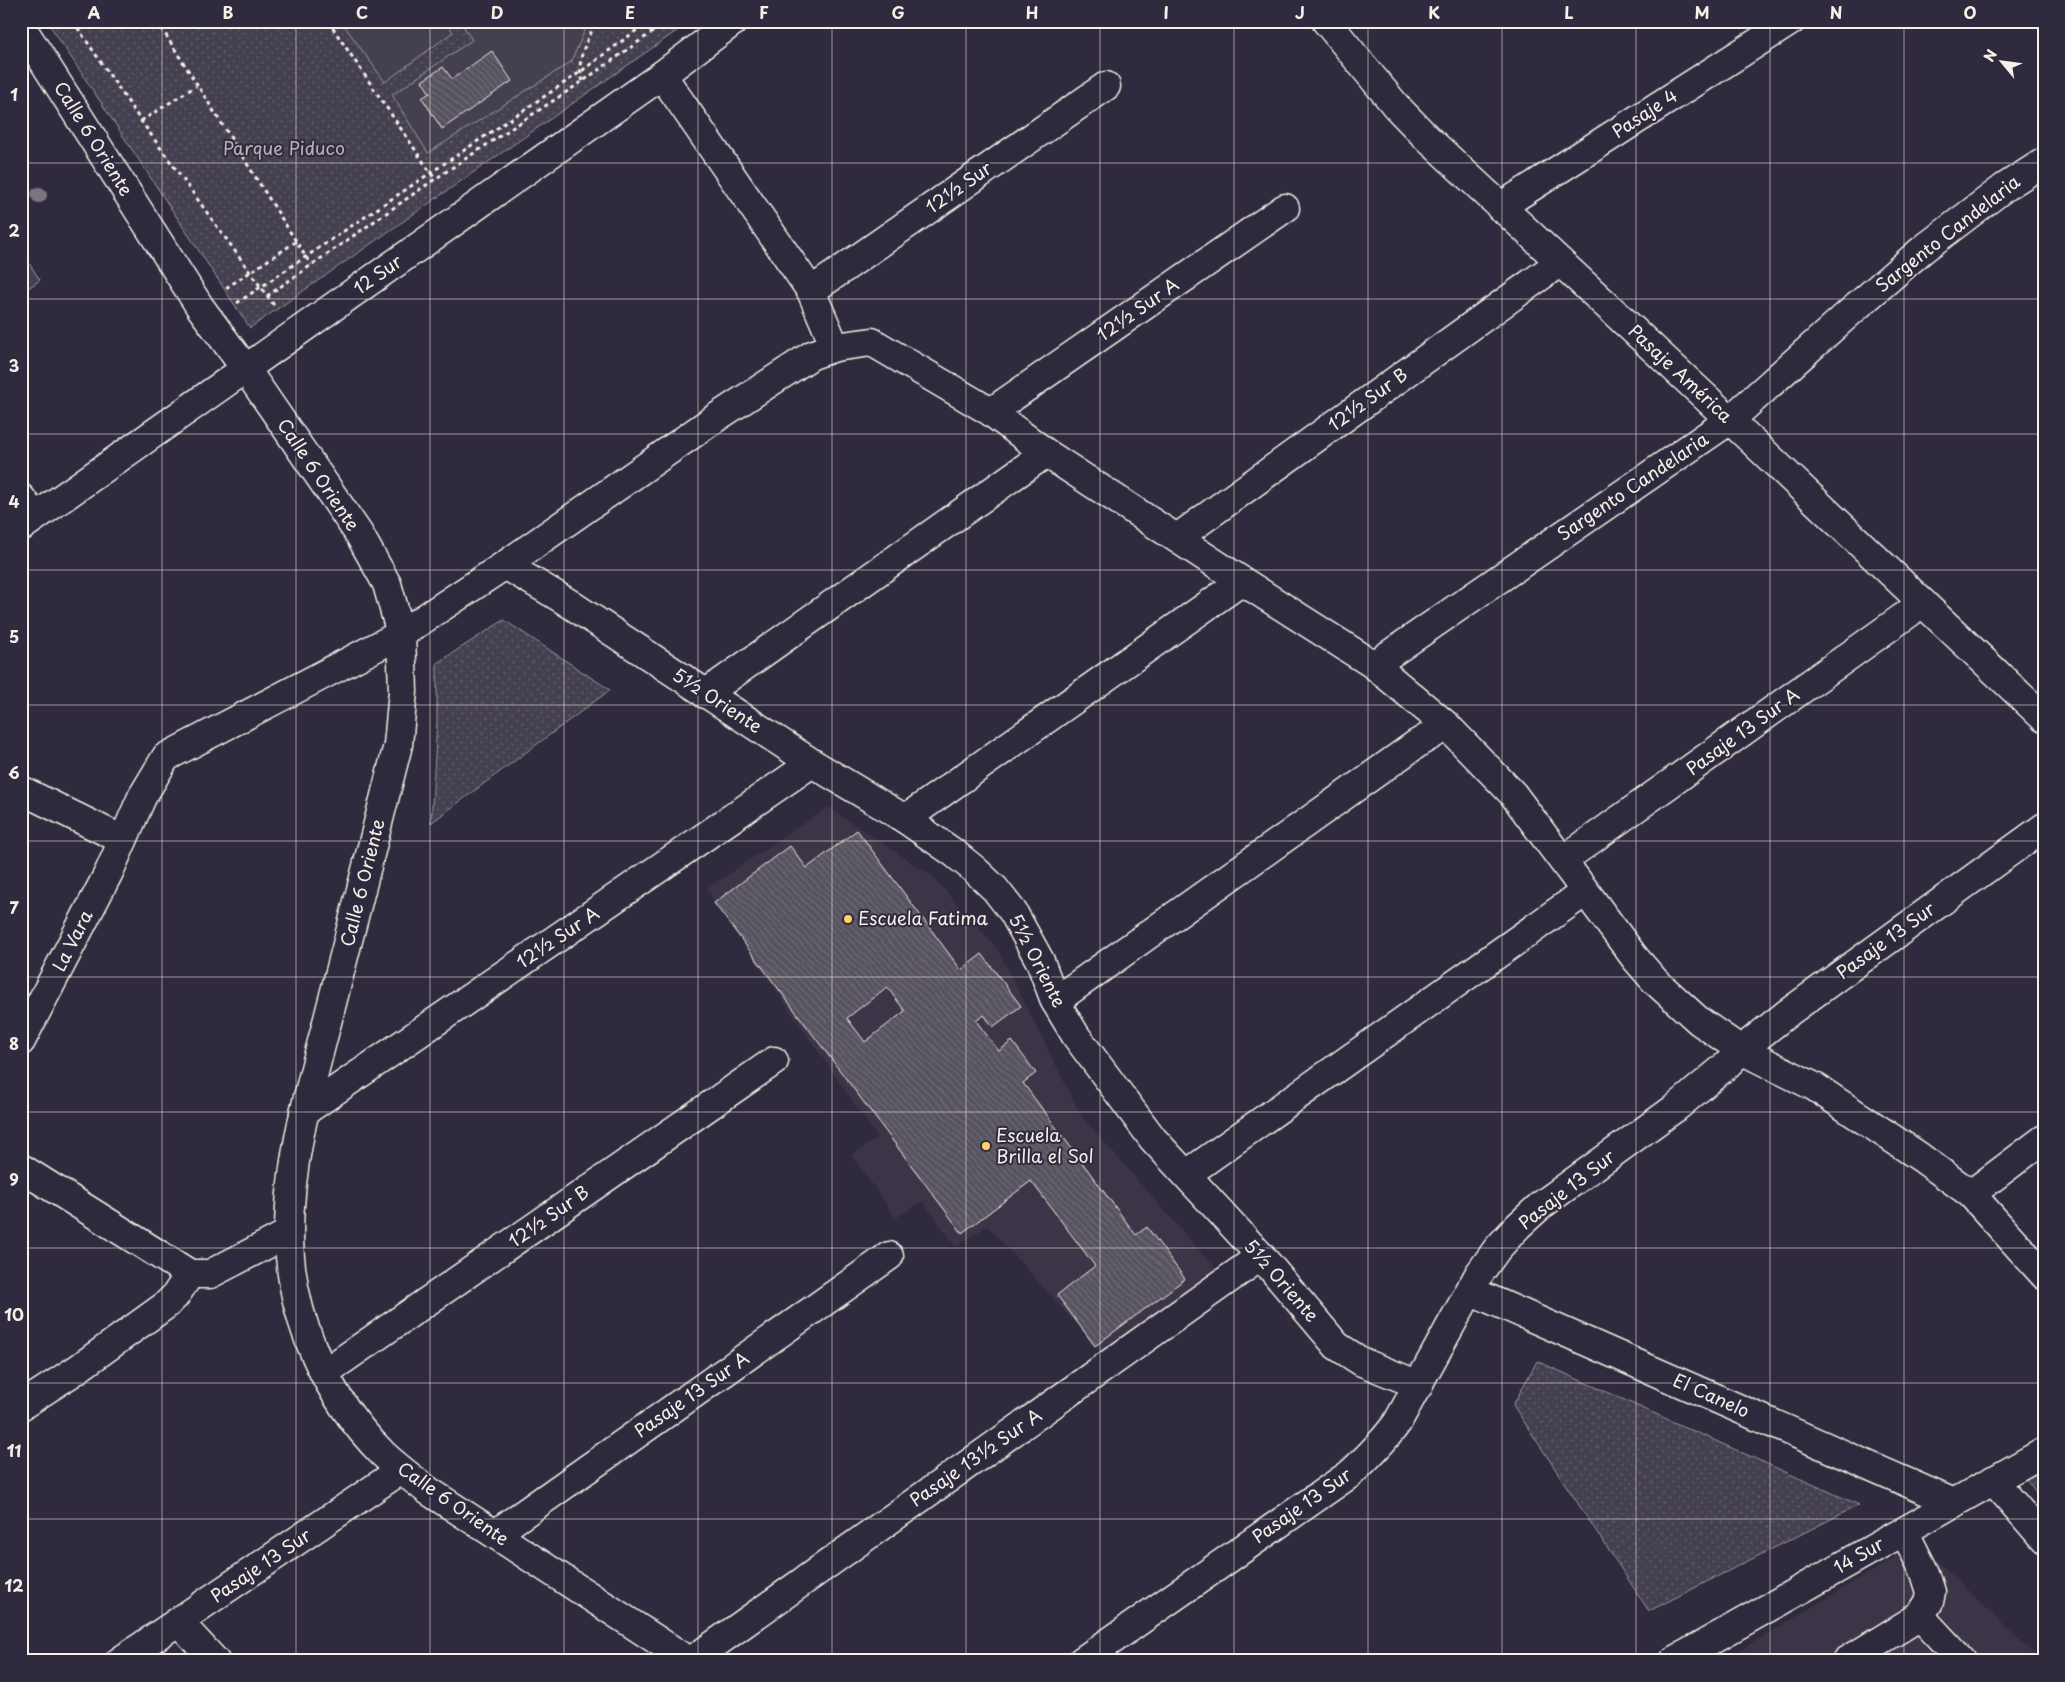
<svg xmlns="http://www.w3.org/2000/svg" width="2065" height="1682" viewBox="0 0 2065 1682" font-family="'Playpen Sans',sans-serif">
	<defs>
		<pattern id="park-dots" width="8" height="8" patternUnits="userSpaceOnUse" patternTransform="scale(1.25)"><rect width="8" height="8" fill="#454050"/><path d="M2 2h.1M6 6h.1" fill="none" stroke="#605c69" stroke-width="1.8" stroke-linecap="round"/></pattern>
		<pattern id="building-back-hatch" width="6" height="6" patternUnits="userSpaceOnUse" patternTransform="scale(1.25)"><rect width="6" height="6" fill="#56525f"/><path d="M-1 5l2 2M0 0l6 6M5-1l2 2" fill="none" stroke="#6f6b76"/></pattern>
	</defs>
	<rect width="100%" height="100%" fill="#2f2a3d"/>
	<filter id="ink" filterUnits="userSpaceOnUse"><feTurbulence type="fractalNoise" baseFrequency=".02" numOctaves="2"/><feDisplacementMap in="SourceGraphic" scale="10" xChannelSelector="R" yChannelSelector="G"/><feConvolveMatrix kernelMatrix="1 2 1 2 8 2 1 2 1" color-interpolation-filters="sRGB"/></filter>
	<g filter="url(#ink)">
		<g fill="#3b3647">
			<path d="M828,807l104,69 65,72 85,169 135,153 -116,81 -114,-125 -31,21 -33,-46 -27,17 -45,-63 27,-17 -172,-249z"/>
			<path d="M1919,1543l122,118h-319z"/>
		</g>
		<g fill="url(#park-dots)" stroke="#9c989c">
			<path d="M47,21h644l-441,307z"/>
			<path d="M504,620l106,70 -179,133 6,-102v-58z"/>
			<path d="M1537,1361l322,144 -210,106 -136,-206z"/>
			<path d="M2044,1465v38l-20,-27z"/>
		</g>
		<g fill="#454050" stroke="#9c989c">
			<path d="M341,21h104l8,11 -68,50z"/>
			<path d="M460,21h129l-18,41 -143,91 -36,-58 80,-55z"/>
			<path d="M21,251l19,29 -19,13z"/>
		</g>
		<g fill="url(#building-back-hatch)" stroke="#f4f1e8" fill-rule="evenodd">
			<path d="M492,51l20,30 -70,48 -20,-31 8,-5 -8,-12 21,-14 9,12z"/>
			<path d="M857,830l104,140 21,-16 39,52 -28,21 -9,-12 -8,6 23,30 13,-10 24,32 -13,10 113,152 11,-8 38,52 -90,67 -38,-51 38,-29 -64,-85 -69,52 -248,-330 76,-57 17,22zM887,987l18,24 -40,31 -18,-24z"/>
		</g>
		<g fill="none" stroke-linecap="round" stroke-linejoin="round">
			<defs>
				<g id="minor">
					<path d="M1326,21l70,85 30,31 304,283 314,298"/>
					<path d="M662,75l149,216 24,56"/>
					<path d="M1500,207l291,-186"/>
					<path d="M811,291l295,-205"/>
					<path d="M991,412l294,-204"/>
					<path d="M21,498l14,19"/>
					<path d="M21,527l641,-452 72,-54"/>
					<path d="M1177,538l382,-275"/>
					<path d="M505,565l59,35 248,163 93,56 49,34 21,17 20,19 18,23 27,49 15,40 21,35 77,103 108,117 76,90 25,16 57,23"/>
					<path d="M1374,665l356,-245 117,-105 75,-65 83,-63 39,-25"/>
					<path d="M705,694l341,-241"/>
					<path d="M21,790l102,50"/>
					<path d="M905,819l337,-238"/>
					<path d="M1563,860l360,-257"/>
					<path d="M1055,1001l363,-258 29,-17"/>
					<path d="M21,1041l88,-169 33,-75 24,-40 235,-123 104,-69 212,-148 95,-62 23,-8 37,-5 119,70 55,41 196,128 132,84 73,61 66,68 122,164 20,23 44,40 42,29 74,37 105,70 51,37 73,81"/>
					<path d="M304,1112l508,-349"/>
					<path d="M21,1168l169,106h20l79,-41"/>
					<path d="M1187,1174l398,-282"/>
					<path d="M1971,1194l73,-55"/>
					<path d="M1469,1290l485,213"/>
					<path d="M324,1373l450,-312"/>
					<path d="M21,1406l55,-36 90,-65 9,-9 15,-22"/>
					<path d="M1993,1480l51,59"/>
					<path d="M495,1534l394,-278"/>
					<path d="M1920,1616l42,45"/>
					<path d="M179,1622l36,39"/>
					<path d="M120,1661l281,-191"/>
					<path d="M691,1661l570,-405"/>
					<path d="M1082,1661l268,-187c17,-16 33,-32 47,-51l82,-149 18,-25 21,-23 22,-20 138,-100 50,-42 13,-14 48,-38 255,-185"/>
					<path d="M1847,1661l73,-45 9,-14 2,-10 -6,-19 -21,-42"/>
				</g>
				<g id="major">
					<path d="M21,26l179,281 45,61 114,166 28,50 14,50 2,57 -5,54c-22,86 -44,172 -66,258 -19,75 -43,152 -43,230 0,82 36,163 94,221 14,13 29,24 44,36l262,171"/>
					<path d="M1674,1661l370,-209"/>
				</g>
			</defs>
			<use href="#minor" stroke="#f4f1e8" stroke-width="31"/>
			<use href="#major" stroke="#f4f1e8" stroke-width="31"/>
			<g stroke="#f4f1e8" stroke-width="3" stroke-dasharray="4 4" stroke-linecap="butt">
				<path d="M73,21l68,100 135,187"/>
				<path d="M157,21l154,244"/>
				<path d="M328,21l107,158"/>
				<path d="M162,28l11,-7"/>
				<path d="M583,81c-9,-20 5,-41 13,-60"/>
				<path d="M141,121l55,-35"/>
				<path d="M226,288l71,-47"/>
				<path d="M267,296l168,-117 148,-98 85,-60"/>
				<path d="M237,303l342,-230 70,-52"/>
			</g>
			<use href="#minor" stroke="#2f2a3d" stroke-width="28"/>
			<use href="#major" stroke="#2f2a3d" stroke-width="28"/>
		</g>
		<circle fill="#7a757e" cx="39" cy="195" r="8"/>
	</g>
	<path fill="none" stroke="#f4f1e8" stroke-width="1" stroke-opacity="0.55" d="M162,21v1640M296,21v1640M430,21v1640M564,21v1640M698,21v1640M832,21v1640M966,21v1640M1100,21v1640M1234,21v1640M1368,21v1640M1502,21v1640M1636,21v1640M1770,21v1640M1904,21v1640M21,163h2023M21,299h2023M21,434h2023M21,570h2023M21,705h2023M21,841h2023M21,977h2023M21,1112h2023M21,1248h2023M21,1383h2023M21,1519h2023"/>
	<g fill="#ffd166" stroke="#2f2a3d" stroke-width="2">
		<circle cx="848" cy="919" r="5"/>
		<circle cx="986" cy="1146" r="5"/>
	</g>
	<g text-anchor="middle" stroke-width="4" stroke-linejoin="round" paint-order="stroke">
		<g font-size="18" fill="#f4f1e8" stroke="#2f2a3d">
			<text transform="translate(1645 114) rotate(-33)" y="6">Pasaje 4</text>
			<text transform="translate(93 139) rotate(58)" y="6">Calle 6 Oriente</text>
			<text transform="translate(959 188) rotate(-35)" y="6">12½ Sur</text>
			<text transform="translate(1948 234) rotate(-38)" y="6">Sargento Candelaria</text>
			<text transform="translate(378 275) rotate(-35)" y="6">12 Sur</text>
			<text transform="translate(1138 310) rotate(-35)" y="6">12½ Sur A</text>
			<text transform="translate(1680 374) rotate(43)" y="6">Pasaje América</text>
			<text transform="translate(1368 400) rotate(-36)" y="6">12½ Sur B</text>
			<text transform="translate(318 475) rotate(56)" y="6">Calle 6 Oriente</text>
			<text transform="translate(1633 487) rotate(-34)" y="6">Sargento Candelaria</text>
			<text transform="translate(717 701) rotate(33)" y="6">5½ Oriente</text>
			<text transform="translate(1743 732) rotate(-36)" y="6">Pasaje 13 Sur A</text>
			<text transform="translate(363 883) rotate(-76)" y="6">Calle 6 Oriente</text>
			<text transform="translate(558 938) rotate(-34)" y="6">12½ Sur A</text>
			<text transform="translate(73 941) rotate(-63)" y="6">La Vara</text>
			<text transform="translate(1886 941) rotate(-36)" y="6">Pasaje 13 Sur</text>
			<text transform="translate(1037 961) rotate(63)" y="6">5½ Oriente</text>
			<text transform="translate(1567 1190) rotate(-38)" y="6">Pasaje 13 Sur</text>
			<text transform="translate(549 1217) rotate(-35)" y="6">12½ Sur B</text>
			<text transform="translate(1281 1281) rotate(49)" y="6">5½ Oriente</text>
			<text transform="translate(692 1395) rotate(-35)" y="6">Pasaje 13 Sur A</text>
			<text transform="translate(1711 1396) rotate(24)" y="6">El Canelo</text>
			<text transform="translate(976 1458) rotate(-35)" y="6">Pasaje 13½ Sur A</text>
			<text transform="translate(453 1504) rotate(35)" y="6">Calle 6 Oriente</text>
			<text transform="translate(1302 1506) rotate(-35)" y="6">Pasaje 13 Sur</text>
			<text transform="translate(1859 1556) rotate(-30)" y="6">14 Sur</text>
			<text transform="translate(261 1566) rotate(-34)" y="6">Pasaje 13 Sur</text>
		</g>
		<g font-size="18" fill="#b7b3b3" stroke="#2f2a3d">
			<text x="284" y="155">Parque Piduco</text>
		</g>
		<g font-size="18" fill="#f4f1e8" stroke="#2f2a3d" text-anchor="start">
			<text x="858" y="925">Escuela Fatima</text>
			<text x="996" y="1142">Escuela<tspan x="996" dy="21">Brilla el Sol</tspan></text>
		</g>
	</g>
	<rect width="2065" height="1682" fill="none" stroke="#2f2a3d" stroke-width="55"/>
	<g transform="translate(2002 62) rotate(299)" stroke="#2f2a3d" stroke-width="4" paint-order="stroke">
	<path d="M0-4L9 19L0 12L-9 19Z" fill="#f4f1e8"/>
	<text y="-8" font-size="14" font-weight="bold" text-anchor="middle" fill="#f4f1e8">N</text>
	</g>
	<rect x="28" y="28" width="2010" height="1626" fill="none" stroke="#f4f1e8" stroke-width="2"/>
	<g font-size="16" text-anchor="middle" font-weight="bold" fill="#f4f1e8">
		<text x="94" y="19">A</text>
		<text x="228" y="19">B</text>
		<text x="362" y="19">C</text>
		<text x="497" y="19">D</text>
		<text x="630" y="19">E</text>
		<text x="764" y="19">F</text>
		<text x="898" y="19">G</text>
		<text x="1032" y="19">H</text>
		<text x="1166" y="19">I</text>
		<text x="1300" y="19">J</text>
		<text x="1434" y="19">K</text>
		<text x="1569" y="19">L</text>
		<text x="1702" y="19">M</text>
		<text x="1836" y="19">N</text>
		<text x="1970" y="19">O</text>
		<text x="14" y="101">1</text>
		<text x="14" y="237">2</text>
		<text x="14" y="372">3</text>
		<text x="14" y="508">4</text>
		<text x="14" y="643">5</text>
		<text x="14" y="779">6</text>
		<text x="14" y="914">7</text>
		<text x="14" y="1050">8</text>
		<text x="14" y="1186">9</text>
		<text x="14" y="1321">10</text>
		<text x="14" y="1457">11</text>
		<text x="14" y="1592">12</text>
	</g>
</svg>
